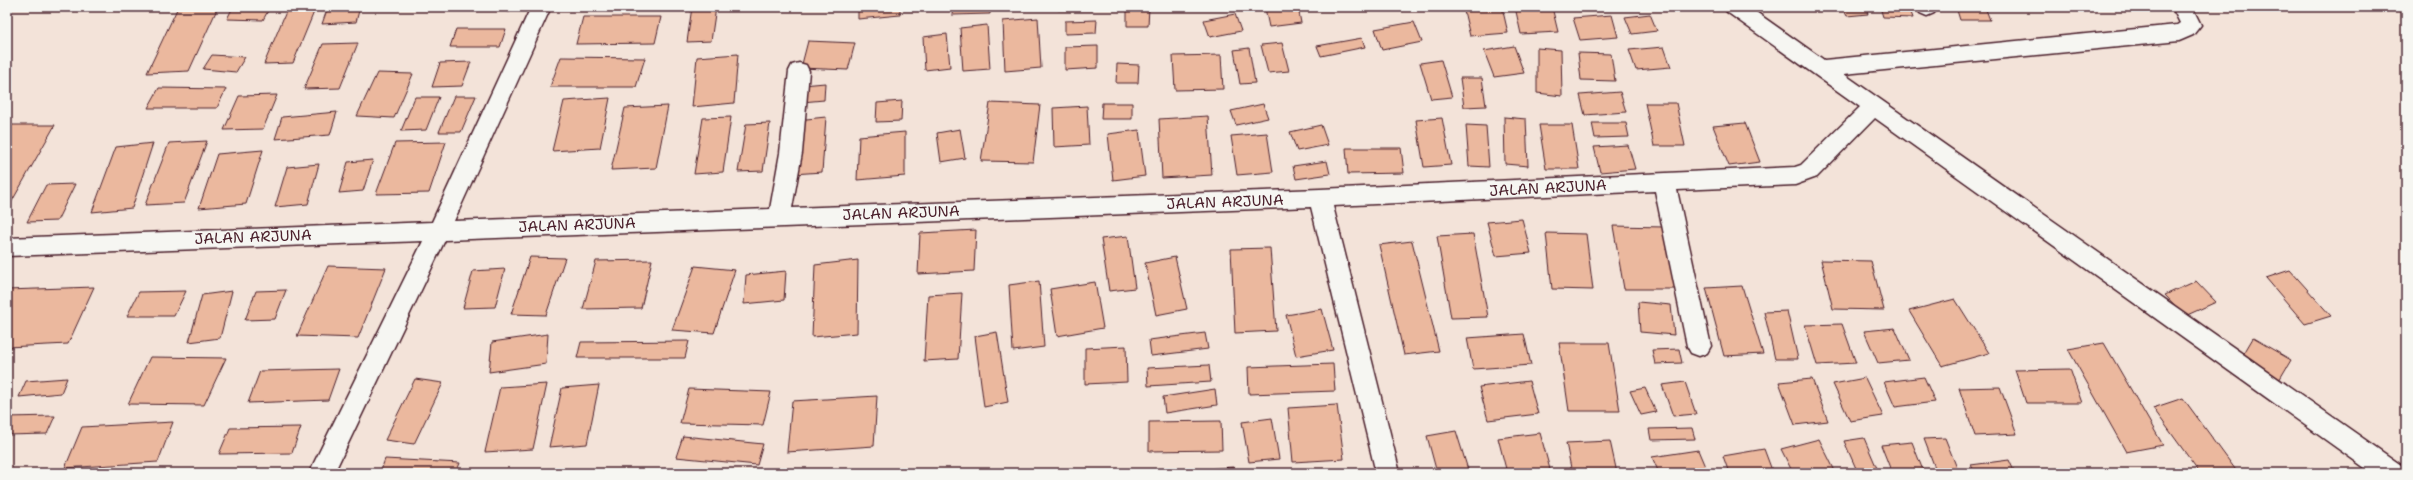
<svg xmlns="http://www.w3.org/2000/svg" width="2413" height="480" viewBox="0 0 2413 480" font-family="'Shantell Sans',sans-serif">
	<rect width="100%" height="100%" fill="#f3e3d9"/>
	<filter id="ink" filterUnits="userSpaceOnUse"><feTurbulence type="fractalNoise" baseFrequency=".025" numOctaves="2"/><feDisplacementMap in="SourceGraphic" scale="8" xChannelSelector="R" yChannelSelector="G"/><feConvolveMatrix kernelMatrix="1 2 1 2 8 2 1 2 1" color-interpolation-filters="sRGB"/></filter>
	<g filter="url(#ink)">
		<g fill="#ebb89e" stroke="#4a1f2b">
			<path d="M178,7h40l-29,64 -42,2z"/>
			<path d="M233,7h37l-7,13 -36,-1z"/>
			<path d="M288,7h28l-23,56 -29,1z"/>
			<path d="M328,7h32l-4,15 -34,2z"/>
			<path d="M498,7h14l-2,5 -14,-2z"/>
			<path d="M692,7h24l-5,34 -24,1z"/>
			<path d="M858,7h42v8l-42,4z"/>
			<path d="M953,7h37v7l-38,1z"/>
			<path d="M1006,7h29v2l-29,2z"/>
			<path d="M1058,7h35l-1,3h-34z"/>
			<path d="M1127,7h22l-1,19h-21z"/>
			<path d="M1298,7l3,16 -32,4 -4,-19z"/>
			<path d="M1463,7h39l6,26 -38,3z"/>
			<path d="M1515,7h37l6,25 -37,2z"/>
			<path d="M1842,7h23l3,7 -21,2z"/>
			<path d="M1880,7h29l4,11 -30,-1z"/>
			<path d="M1956,7h29l5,13h-30z"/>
			<path d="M1235,14l6,17 -31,6 -6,-17z"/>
			<path d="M1650,14l7,17 -25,3 -7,-17z"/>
			<path d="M1612,15l6,22 -38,3 -7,-22z"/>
			<path d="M583,17h78l-6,26 -79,1z"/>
			<path d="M1038,18l3,50 -36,3 -2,-50z"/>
			<path d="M1097,20l-1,13 -31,1v-13z"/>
			<path d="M1414,22l8,20 -40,8 -7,-21z"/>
			<path d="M987,25l3,44 -27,2 -3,-43z"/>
			<path d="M456,29h50l-6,18h-50z"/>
			<path d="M947,34l3,33 -25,3 -2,-33z"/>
			<path d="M1362,38l3,9 -44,9 -4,-10z"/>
			<path d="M808,41l47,2 -7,27 -47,-2z"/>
			<path d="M358,43l-18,45 -36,1 19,-45z"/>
			<path d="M1282,43l7,28 -21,2 -7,-28z"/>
			<path d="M1098,46v22l-33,2v-23z"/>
			<path d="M1514,46l10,27 -30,4 -10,-26z"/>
			<path d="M1664,47l7,20 -35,3 -7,-20z"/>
			<path d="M1249,48l6,35 -15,1 -6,-34z"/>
			<path d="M1537,48l24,2 1,46 -25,-3z"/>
			<path d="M1578,53l33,1 4,27 -34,-1z"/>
			<path d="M738,54l-4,49 -42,4 5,-50z"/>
			<path d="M212,55l33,2 -9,15 -33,-3z"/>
			<path d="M1221,55l2,34 -48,1 -2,-34z"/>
			<path d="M561,57l84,1 -9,29h-86z"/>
			<path d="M1441,60l11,37 -21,2 -11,-36z"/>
			<path d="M471,62l-9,24 -30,1 8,-24z"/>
			<path d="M1117,64l22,1 -1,18h-22z"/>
			<path d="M377,73l36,1 -19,44 -37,-2z"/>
			<path d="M1460,78h22l4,28 -22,1z"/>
			<path d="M825,83l-1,17 -22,2 1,-17z"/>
			<path d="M159,88l67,1 -9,19h-69z"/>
			<path d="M1620,92l6,20 -41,3 -5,-20z"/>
			<path d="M277,95l-14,34 -39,1 15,-34z"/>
			<path d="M454,96h22l-15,36h-22z"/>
			<path d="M415,97h24l-13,33 -25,1z"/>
			<path d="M610,98l-10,50 -48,3 12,-50z"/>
			<path d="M902,101l-1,20 -25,1 1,-19z"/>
			<path d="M990,103l50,2 -7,57 -52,-1z"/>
			<path d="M1102,103h30v16h-31z"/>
			<path d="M1645,103h31l9,43h-31z"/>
			<path d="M1263,104l5,14 -32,7 -5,-14z"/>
			<path d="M668,106l-12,62 -45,2 14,-62z"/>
			<path d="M1087,106l2,39 -35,2 -1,-39z"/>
			<path d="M337,112l-7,23 -55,4 7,-22z"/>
			<path d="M1208,116l4,59 -50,3 -3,-59z"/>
			<path d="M731,117l-8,55 -29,2 9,-56z"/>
			<path d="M826,117l-4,55 -29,2 4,-54z"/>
			<path d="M1504,117l22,2 2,47 -23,-2z"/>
			<path d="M1442,118l9,47 -27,2 -8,-47z"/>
			<path d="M770,123l-7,48 -25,1 8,-48z"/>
			<path d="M1592,123h34l3,14 -34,1z"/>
			<path d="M1745,123l15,39 -31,4 -16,-40z"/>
			<path d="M7,125h48l-48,85z"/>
			<path d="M1321,125l7,20 -31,6 -7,-19z"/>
			<path d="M1466,125l20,1 3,41 -20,-1z"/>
			<path d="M1539,125h33l7,44h-33z"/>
			<path d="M960,129l5,29 -24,4 -4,-29z"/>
			<path d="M1139,130l6,46 -32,4 -5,-46z"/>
			<path d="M905,132v44l-48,4 2,-44z"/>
			<path d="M1267,133l6,39 -36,3 -6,-39z"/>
			<path d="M207,141l-23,62 -39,2 24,-62z"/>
			<path d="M446,142l-17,51 -53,1 19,-51z"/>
			<path d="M153,143l-21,65 -40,4 24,-65z"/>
			<path d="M1628,145l7,24 -35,3 -6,-25z"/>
			<path d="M1346,148h55l3,25 -56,1z"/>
			<path d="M263,150l-17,54 -47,4 18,-54z"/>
			<path d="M373,160l-10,31 -24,2 9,-31z"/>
			<path d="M1327,161l3,13 -34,5 -3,-13z"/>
			<path d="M319,164l-11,40 -33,3 12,-40z"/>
			<path d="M75,184l-18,37 -30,1 19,-37z"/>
			<path d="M1522,219l9,34 -35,3 -9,-34z"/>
			<path d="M1613,226l51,1 13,62h-53z"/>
			<path d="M976,230l-2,41 -56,3 2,-41z"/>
			<path d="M1546,233l40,1 7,56 -41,-1z"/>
			<path d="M1473,234l15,83 -37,1 -14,-82z"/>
			<path d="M1128,236l7,52 -26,3 -8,-52z"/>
			<path d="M1412,241l27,110 -35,4 -25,-110z"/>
			<path d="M1270,248l6,83 -41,2 -4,-84z"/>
			<path d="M530,257l35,1 -19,57 -35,-1z"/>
			<path d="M1175,257l12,52 -31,6 -11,-52z"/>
			<path d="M652,260l-11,48 -58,1 13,-48z"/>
			<path d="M858,260l-1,73 -45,4 3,-72z"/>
			<path d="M1821,260l50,1 13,49 -51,-1z"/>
			<path d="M328,266l58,2 -28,70 -61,-2z"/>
			<path d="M695,266l40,4 -21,63 -42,-3z"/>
			<path d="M505,269l-10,38 -32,1 10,-37z"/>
			<path d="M2290,270l41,46 -26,8 -39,-46z"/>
			<path d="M786,271l-2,29 -40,4 2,-29z"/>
			<path d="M1039,281l5,66 -31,4 -4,-66z"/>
			<path d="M2196,281l20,21 -31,14 -20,-21z"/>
			<path d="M1095,282l8,46 -46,8 -7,-47z"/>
			<path d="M1742,286l21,68 -39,2 -18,-68z"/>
			<path d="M94,287l-26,57 -61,3v-57z"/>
			<path d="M286,290l-11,29 -30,1 11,-29z"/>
			<path d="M186,291l-12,25h-47l12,-24z"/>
			<path d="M232,291l-12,47 -31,4 13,-47z"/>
			<path d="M962,293l-4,66 -34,2 4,-66z"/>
			<path d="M1955,299l34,54 -47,13 -33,-55z"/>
			<path d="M1638,302l33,3 3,30 -34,-3z"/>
			<path d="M1322,309l11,41 -37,6 -10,-41z"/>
			<path d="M1787,311l11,48h-23l-11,-47z"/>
			<path d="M1842,324l14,39 -39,2 -12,-40z"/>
			<path d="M1895,328l14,32 -31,3 -14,-32z"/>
			<path d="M997,332l11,70 -24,5 -9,-71z"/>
			<path d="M1205,333l3,16 -57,7 -2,-16z"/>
			<path d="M548,334l-2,30 -57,8 3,-30z"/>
			<path d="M1524,334l7,31 -58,4 -6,-31z"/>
			<path d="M2253,338l38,22 -13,22 -38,-22z"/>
			<path d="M689,341l-4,17h-108l4,-16z"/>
			<path d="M1559,343h50l11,68h-51z"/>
			<path d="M2104,343l59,102 -37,7 -58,-103z"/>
			<path d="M1126,346l1,36 -42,2v-36z"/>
			<path d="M1679,349l3,14 -27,1 -3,-14z"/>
			<path d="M150,357l76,1 -22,47 -76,-1z"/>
			<path d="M1333,364l2,27 -86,3 -1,-27z"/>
			<path d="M1209,365l2,17 -63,4 -1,-18z"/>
			<path d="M339,369l-11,31 -80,3 12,-32z"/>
			<path d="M2070,369l12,34h-56l-11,-33z"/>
			<path d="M1924,377l11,25 -40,5 -11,-25z"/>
			<path d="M67,378l-6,15 -42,4 7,-16z"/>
			<path d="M1865,378l18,38 -33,5 -17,-37z"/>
			<path d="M415,379l28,4 -29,61 -29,-4z"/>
			<path d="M1812,379l16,42 -33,4 -16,-43z"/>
			<path d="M1529,381l9,33 -50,6 -9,-33z"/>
			<path d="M1685,382l11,32 -23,2 -11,-31z"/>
			<path d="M547,384l-14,65 -48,3 15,-65z"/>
			<path d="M599,385l-12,59 -38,3 13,-59z"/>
			<path d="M2000,387l17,47 -42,2 -16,-48z"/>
			<path d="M1645,388l11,24 -15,3 -11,-24z"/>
			<path d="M689,389l82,3 -8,33 -83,-2z"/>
			<path d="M1215,389l2,16 -52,8 -2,-16z"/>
			<path d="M877,396l-3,50 -87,6 5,-51z"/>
			<path d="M2183,398l55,75h-38l-47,-65z"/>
			<path d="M1337,405l7,54 -51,3 -5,-54z"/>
			<path d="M55,416l-8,18 -40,1v-18z"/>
			<path d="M1272,418l7,41 -30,3 -7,-40z"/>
			<path d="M1221,421l1,29 -73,1v-29z"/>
			<path d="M173,422l-15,40 -93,6 17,-41z"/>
			<path d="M301,427l-9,26 -73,1 11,-26z"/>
			<path d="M1692,428l3,11 -44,1 -2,-11z"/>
			<path d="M1456,431l13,42h-32l-10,-37z"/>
			<path d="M1540,433l11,40h-44l-9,-35z"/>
			<path d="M683,436l80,8 -6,21 -81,-8z"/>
			<path d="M1864,438l15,35h-21l-14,-32z"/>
			<path d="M1945,438l14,35h-22l-13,-34z"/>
			<path d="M1819,439l17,34h-43l-12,-24z"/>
			<path d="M1610,441l7,32h-45l-6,-30z"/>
			<path d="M1912,442l12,31h-32l-11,-28z"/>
			<path d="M1764,449l9,24h-44l-6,-17z"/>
			<path d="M1698,450l8,19 -25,4h-22l-7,-16z"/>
			<path d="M385,459l75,4 -4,10h-76z"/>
			<path d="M2009,460l6,13h-40l-4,-8z"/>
			<path d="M1234,467v6h-73v-1z"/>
			<path d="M2313,468l3,5h-26z"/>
		</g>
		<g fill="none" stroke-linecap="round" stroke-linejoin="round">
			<defs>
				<g id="minor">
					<path d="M531,7h20l-97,214 316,-12 10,-56 9,-82 3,-6 7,-2 7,2 3,6 -7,82 -10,55 528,-19 475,-22 6,-2 59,-58 -133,-95 -3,-5h25l75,53 353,-35 3,-2 -8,-16h20l9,18 -8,10 -14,6 -335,33 557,391 3,8h-32l-497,-355 -58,59 -22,8 -118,5 34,156 -4,7 -8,3 -8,-3 -4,-7 -32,-155 -322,15 67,267h-24l-65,-266 -866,33 -111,233h-25l114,-232 -416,15v-18l425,-16z"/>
					<path d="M1916,7h20l1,1 -3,5 -7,3 -7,-3z"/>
				</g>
			</defs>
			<use href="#minor" stroke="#4a1f2b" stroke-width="3"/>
			<use href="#minor" fill="#f6f6f2" fill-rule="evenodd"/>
		</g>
	</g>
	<g text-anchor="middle" stroke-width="3" stroke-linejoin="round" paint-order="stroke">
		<g font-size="15" fill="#4a1f2b" stroke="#f6f6f2">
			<text transform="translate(1548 188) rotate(-3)" y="5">JALAN ARJUNA</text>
			<text transform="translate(1225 202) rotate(-2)" y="5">JALAN ARJUNA</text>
			<text transform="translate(901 213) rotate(-2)" y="5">JALAN ARJUNA</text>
			<text transform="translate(577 225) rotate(-2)" y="5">JALAN ARJUNA</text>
			<text transform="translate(253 237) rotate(-2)" y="5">JALAN ARJUNA</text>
		</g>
	</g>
	<rect width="2413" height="480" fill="none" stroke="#f6f6f2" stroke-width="24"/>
	<rect x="12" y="12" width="2389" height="456" fill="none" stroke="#4a1f2b" stroke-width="1.5" filter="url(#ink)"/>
</svg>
